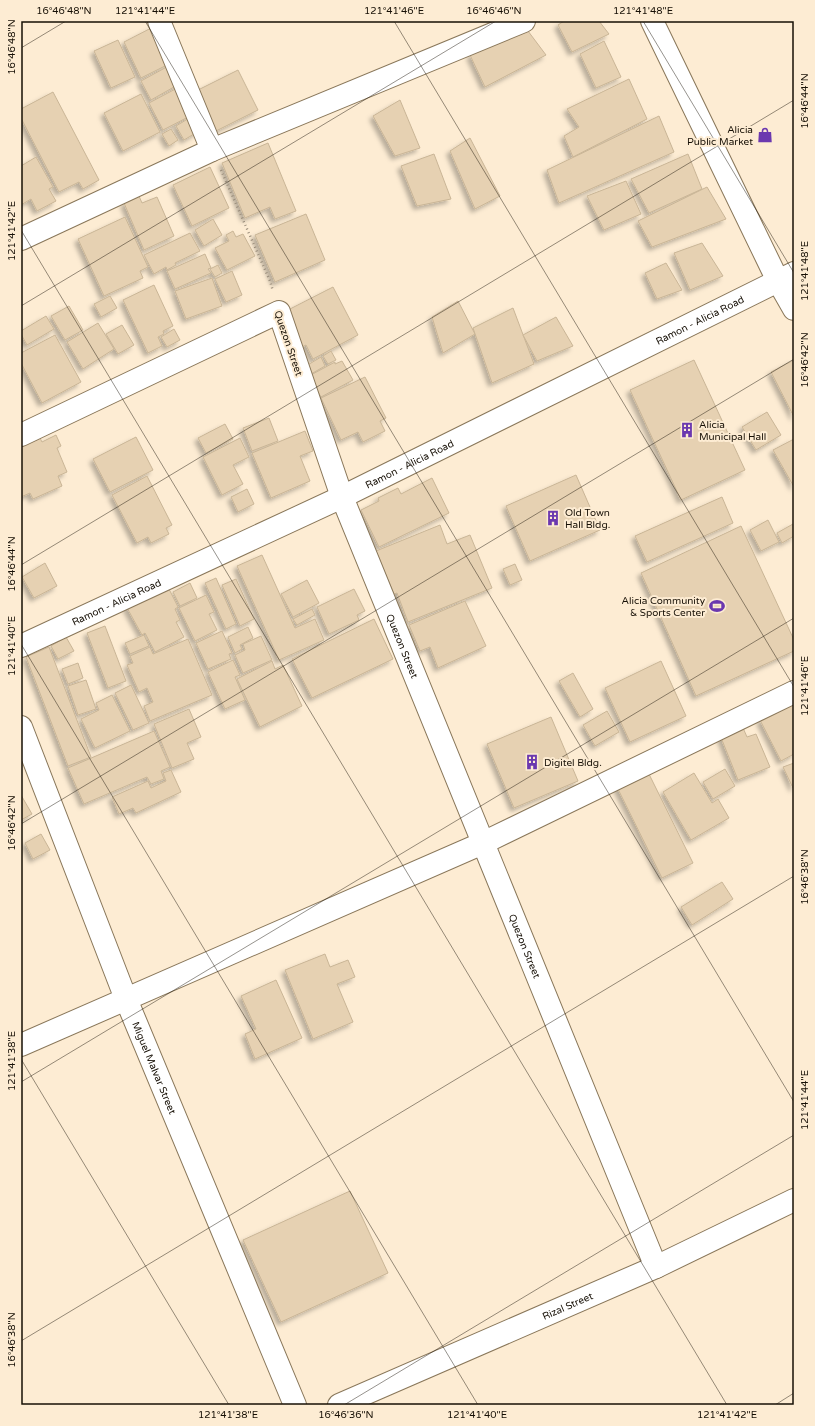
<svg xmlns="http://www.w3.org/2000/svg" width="815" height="1426" viewBox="0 0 815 1426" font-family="'Varela Round',sans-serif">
	<defs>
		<filter id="shadow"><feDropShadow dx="-3.5" dy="3.5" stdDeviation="2" flood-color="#0004"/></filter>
	</defs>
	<rect width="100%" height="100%" fill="#fdecd3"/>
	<g fill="#e6d1b2" stroke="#c9b596" filter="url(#shadow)">
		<path d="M564,21h35l10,13 -37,18 -14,-27z"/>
		<path d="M157,25l16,37 -32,16 -17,-36z"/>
		<path d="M528,31l18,24 -61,32 -15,-32z"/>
		<path d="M118,40l17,37 -24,11 -17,-37z"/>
		<path d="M604,41l17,36 -25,11 -16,-34z"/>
		<path d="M174,63l7,20 -30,17 -10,-19z"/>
		<path d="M238,70l20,40 -48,24 -20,-40z"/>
		<path d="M629,79l18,40 -74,38 -9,-21 15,-9 -12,-18z"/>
		<path d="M181,86l13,28 -31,16 -14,-27z"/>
		<path d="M53,92l46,88 -16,9 -4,-7 -20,10 -38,-74v-9z"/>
		<path d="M141,94l19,38 -37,19 -19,-38z"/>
		<path d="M400,100l20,48 -25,8 -22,-40z"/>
		<path d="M659,116l15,36 -115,51 -12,-33z"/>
		<path d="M191,117l8,14 -15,9 -8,-14z"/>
		<path d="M171,129l7,11 -9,6 -7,-12z"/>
		<path d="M470,138l30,58 -25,13 -25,-58z"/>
		<path d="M268,143l28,68 -21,8 -5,-12 -25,11 -23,-55z"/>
		<path d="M434,154l17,45 -34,7 -16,-40z"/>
		<path d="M688,154l14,35 -53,24 -18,-34z"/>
		<path d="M36,157l17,30 -4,2 7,12 -19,10 -6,-12 -10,6v-39z"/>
		<path d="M210,167l19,41 -37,18 -19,-41z"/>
		<path d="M626,181l15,33 -37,16 -17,-34z"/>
		<path d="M707,187l19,32 -74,28 -14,-26z"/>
		<path d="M139,196l3,7 15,-6 17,39 -30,14 -20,-47z"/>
		<path d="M306,214l19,46 -50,22 -20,-47z"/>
		<path d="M125,217l23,50 -8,4 3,7 -39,18 -26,-57z"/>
		<path d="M213,219l9,16 -18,11 -9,-16z"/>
		<path d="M233,231l3,6 7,-3 12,22 -28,14 -12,-22 14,-7 -3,-6z"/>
		<path d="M190,233l10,18 -25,12 1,2 -9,5 -1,-3 -12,7 -10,-19z"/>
		<path d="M702,243l21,33 -33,14 -16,-37z"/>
		<path d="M205,254l6,14 -3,1 3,4 -36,16 -8,-18z"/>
		<path d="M666,263l16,27 -25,9 -12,-26z"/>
		<path d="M218,265l4,8 -7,4 -5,-8z"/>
		<path d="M232,271l10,24 -16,7 -11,-23z"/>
		<path d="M212,278l10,28 -36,13 -11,-28z"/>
		<path d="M154,285l19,41 -10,5 1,3 -6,3 4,9 -14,7 -25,-53z"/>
		<path d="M333,287l25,48 -45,24 -7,-14 -6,3 -12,-38z"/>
		<path d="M110,296l7,12 -16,9 -7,-13z"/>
		<path d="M458,301l17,33 -32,19 -11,-36z"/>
		<path d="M69,306l14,24 -18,10 -14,-24z"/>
		<path d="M513,308l21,56 -42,19 -19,-55z"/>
		<path d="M46,316l8,13 -27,16 -6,-11v-3z"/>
		<path d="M556,317l17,29 -36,15 -14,-26z"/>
		<path d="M98,323l16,26 -31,20 -16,-27z"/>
		<path d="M122,325l12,20 -16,9 -12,-20z"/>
		<path d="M174,329l6,11 -13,7 -6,-10z"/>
		<path d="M55,335l26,47 -39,21 -21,-40v-10z"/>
		<path d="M331,351l5,9 -8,4 -5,-8z"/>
		<path d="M321,357l4,9 -14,8 -5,-8z"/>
		<path d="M694,360l51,110 -64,30 -51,-110z"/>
		<path d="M794,360v57l-23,-45z"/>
		<path d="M342,361l11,19 -32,17 -12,-21 26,-14v2z"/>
		<path d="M365,377l21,41 -6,3 5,10 -22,11 -5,-10 -17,8 -20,-42z"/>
		<path d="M767,412l14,23 -25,15 -14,-23z"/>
		<path d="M269,418l9,23 -26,10 -9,-23z"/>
		<path d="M225,424l8,15 -27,14 -8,-15z"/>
		<path d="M305,431l8,20 -13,5 10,25 -39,17 -19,-45z"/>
		<path d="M56,435l5,11 -4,2 10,24 -9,4 4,10 -29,13 -3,-6 -9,4v-50l19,-9 2,4z"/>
		<path d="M136,437l17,33 -43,22 -17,-33z"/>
		<path d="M240,438l9,19 -16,8 10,19 -21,11 -19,-38z"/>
		<path d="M794,439v48l-21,-37z"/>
		<path d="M576,475l24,55 -70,31 -24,-55z"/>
		<path d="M147,476l25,49 -6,3 3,6 -18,9 -3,-6 -11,6 -25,-48z"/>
		<path d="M432,478l17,35 -70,34 -18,-37 18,-9 -1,-3 20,-10 3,6z"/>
		<path d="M247,489l7,15 -16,8 -7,-15z"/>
		<path d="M722,497l11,26 -86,39 -12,-26z"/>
		<path d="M768,520l11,22 -18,9 -11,-21z"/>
		<path d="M793,524l1,12 -12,7 -5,-10z"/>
		<path d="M440,525l7,19 23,-9 22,53 -84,34 -11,-29 -3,1 -18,-43z"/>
		<path d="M741,526l53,114v11l-98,45 -55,-123z"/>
		<path d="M262,555l33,73 20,-9 9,21 -45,20 -42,-94z"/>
		<path d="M45,563l12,23 -23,12 -12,-21z"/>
		<path d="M515,564l7,16 -12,5 -7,-16z"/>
		<path d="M216,578l20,46 -10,5 -21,-46z"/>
		<path d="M236,579l18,40 -14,7 -18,-41z"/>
		<path d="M307,580l12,23 -26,14 -12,-23z"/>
		<path d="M190,583l7,15 -17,8 -7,-14z"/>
		<path d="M167,585l11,22 -3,2 5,11 -4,2 8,15 -29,15 -10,-19 -3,2 -16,-29z"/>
		<path d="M354,589l11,22 -8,4 2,5 -30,14 -12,-27z"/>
		<path d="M206,595l8,17 -5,2 8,16 -22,11 -16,-33z"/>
		<path d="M465,601l21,45 -48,22 -8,-21 -10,4 -11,-26z"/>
		<path d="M312,609l3,6 -18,10 -4,-6z"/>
		<path d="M374,619l19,40 -81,39 -20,-39z"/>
		<path d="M105,626l21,55 -18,7 -21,-55z"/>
		<path d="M248,627l5,11 -13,7 2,4 -7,4 -7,-16z"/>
		<path d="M222,631l10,22 -3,1 2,5 -23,10 -12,-26z"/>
		<path d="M144,635l5,11 -19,8 -5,-11z"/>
		<path d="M261,636l11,24 -29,13 -8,-18 10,-5 -2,-6z"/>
		<path d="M66,637l8,14 -16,8 -7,-13z"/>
		<path d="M188,639l24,56 -62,26 -6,-15 9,-4 -6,-14 -8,4 -12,-27 6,-2 -3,-7 20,-9 3,7z"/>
		<path d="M49,647l42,110 -23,9 -42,-109z"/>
		<path d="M233,660l7,15 -5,2 10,23 -20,9 -17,-37z"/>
		<path d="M272,661l3,8 8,-4 19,41 -42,21 -23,-48z"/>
		<path d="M661,661l25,55 -56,26 -25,-54z"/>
		<path d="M78,663l5,15 -15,6 -6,-15z"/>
		<path d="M573,673l20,36 -13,8 -21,-36z"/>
		<path d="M86,680l10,29 -18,6 -10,-29z"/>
		<path d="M131,685l18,38 -16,7 -18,-37z"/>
		<path d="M112,695l18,36 -35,17 -14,-29 18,-9 -3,-7z"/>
		<path d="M792,703l2,3v48l-13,7 -21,-41z"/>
		<path d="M189,709l12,28 -14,6 7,16 -22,9 -18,-44z"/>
		<path d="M607,711l12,21 -24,14 -12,-21z"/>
		<path d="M551,717l27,64 -64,27 -27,-64z"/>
		<path d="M740,721l7,16 9,-3 14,33 -32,13 -20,-50z"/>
		<path d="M154,731l16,36 -9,4 3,8 -13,5 -4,-7 -63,27 -16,-36z"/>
		<path d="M794,763v24l-1,1 -10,-21z"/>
		<path d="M646,768l47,95 -31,15 -47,-95z"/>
		<path d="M725,769l10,17 -22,13 -10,-17z"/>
		<path d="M171,770l10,22 -45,21 -3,-5 -14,6 -7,-17 36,-16 3,7 15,-7 -3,-8z"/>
		<path d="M694,773l18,30 6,-4 11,19 -38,22 -28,-48z"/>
		<path d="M21,795l11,19 -11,6z"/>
		<path d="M41,834l9,16 -17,9 -8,-16z"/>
		<path d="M722,882l11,17 -41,26 -11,-18z"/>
		<path d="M325,954l5,13 18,-7 7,17 -18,7 16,38 -40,17 -28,-69z"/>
		<path d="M276,980l26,58 -47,21 -10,-25 11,-5 -15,-33z"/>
		<path d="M350,1191l38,82 -107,49 -38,-82z"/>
	</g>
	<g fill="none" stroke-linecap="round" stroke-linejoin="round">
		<defs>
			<g id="street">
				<path d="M159,21l53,129"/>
				<path d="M652,21l126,260 16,28"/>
				<path d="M21,239l191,-89 312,-129"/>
				<path id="s1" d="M21,435l258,-123 63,185 314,770"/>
				<path id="s2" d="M21,727l105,272 169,406"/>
				<path d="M21,1045l462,-202 311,-151"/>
				<path id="s3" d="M339,1405l317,-138 138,-67"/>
			</g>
			<g id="secondary">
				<path id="s4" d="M21,646l321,-149 452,-224"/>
			</g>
		</defs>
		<use href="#street" stroke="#89775a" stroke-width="24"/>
		<use href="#secondary" stroke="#89775a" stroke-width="24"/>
		<path stroke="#9a8d7b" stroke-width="2.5" stroke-dasharray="1 3" stroke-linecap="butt" d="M221,170l49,111 3,10"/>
		<use href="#street" stroke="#fff" stroke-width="22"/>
		<use href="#secondary" stroke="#fff" stroke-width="22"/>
	</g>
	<path fill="none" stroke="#160f05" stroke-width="1" stroke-opacity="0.45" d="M145,21l649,1081M394,21l400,666M643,21l151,252M21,48l45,-27M21,230l706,1175M21,306l475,-285M21,565l773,-465M21,644l457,761M21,824l773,-465M21,1059l208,346M21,1082l773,-464M21,1341l773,-465M344,1405l450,-270M775,1405l19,-12"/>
	<defs>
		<symbol id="shop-bare" viewBox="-9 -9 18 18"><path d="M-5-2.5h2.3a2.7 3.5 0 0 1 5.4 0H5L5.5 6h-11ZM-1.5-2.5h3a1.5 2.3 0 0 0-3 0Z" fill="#6b38af" stroke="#fdecd3" stroke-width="2.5" paint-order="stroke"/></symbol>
		<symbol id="building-bare" viewBox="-9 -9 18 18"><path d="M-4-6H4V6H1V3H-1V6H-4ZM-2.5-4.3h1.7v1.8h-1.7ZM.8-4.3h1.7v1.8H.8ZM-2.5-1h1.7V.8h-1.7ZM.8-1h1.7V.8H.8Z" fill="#6b38af" stroke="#fdecd3" stroke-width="2.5" paint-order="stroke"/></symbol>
		<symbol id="stadium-bare" viewBox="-9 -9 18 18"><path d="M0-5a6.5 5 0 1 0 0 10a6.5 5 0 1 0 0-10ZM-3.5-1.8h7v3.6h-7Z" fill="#6b38af" stroke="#fdecd3" stroke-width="2.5" paint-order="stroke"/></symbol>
	</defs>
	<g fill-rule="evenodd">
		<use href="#shop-bare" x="754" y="124" width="22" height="22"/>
		<use href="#building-bare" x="676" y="419" width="22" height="22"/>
		<use href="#building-bare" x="542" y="507" width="22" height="22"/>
		<use href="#stadium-bare" x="706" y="595" width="22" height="22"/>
		<use href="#building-bare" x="521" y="751" width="22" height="22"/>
	</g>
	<g text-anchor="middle" stroke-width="4" stroke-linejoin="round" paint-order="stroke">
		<g font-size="10" fill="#160f05" stroke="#fdecd3" text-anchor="start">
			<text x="753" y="133" text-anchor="end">Alicia<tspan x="753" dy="12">Public Market</tspan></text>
			<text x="699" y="428">Alicia<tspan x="699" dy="12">Municipal Hall</tspan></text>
			<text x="565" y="516">Old Town<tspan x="565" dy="12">Hall Bldg.</tspan></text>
			<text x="705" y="604" text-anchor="end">Alicia Community<tspan x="705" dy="12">&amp; Sports Center</tspan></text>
			<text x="544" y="766">Digitel Bldg.</text>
		</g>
		<g font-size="10" fill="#160f05" stroke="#fdecd3">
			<text dy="4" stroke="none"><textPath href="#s4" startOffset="753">Ramon - Alicia Road</textPath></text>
			<text transform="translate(289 343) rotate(71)" y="4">Quezon Street</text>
			<text dy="4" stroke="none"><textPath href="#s4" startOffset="429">Ramon - Alicia Road</textPath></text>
			<text dy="4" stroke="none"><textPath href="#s4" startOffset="105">Ramon - Alicia Road</textPath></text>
			<text dy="4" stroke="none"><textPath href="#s1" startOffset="642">Quezon Street</textPath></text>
			<text dy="4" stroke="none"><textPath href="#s1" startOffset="966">Quezon Street</textPath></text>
			<text dy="4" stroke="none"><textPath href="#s2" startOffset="366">Miguel Malvar Street</textPath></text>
			<text dy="4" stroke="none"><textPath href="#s3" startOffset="249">Rizal Street</textPath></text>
		</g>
	</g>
	<rect width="815" height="1426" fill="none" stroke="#fdecd3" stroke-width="44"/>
	<rect x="22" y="22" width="771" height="1382" fill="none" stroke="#160f05" stroke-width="1.5"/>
	<g font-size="10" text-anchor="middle" fill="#160f05">
		<text x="64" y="14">16°46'48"N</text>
		<text x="145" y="14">121°41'44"E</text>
		<text x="394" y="14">121°41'46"E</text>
		<text x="494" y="14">16°46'46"N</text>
		<text x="643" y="14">121°41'48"E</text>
		<text transform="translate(11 47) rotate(-90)" y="4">16°46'48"N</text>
		<text transform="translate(804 101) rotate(-90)" y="4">16°46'44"N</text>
		<text transform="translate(11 231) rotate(-90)" y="4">121°41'42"E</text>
		<text transform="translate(804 271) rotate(-90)" y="4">121°41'48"E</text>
		<text transform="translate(804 360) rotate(-90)" y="4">16°46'42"N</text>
		<text transform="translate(11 564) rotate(-90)" y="4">16°46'44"N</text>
		<text transform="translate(11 646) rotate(-90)" y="4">121°41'40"E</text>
		<text transform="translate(804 686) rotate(-90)" y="4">121°41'46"E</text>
		<text transform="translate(11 823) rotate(-90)" y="4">16°46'42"N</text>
		<text transform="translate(804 877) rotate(-90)" y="4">16°46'38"N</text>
		<text transform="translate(11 1061) rotate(-90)" y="4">121°41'38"E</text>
		<text transform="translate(804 1100) rotate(-90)" y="4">121°41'44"E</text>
		<text transform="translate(11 1340) rotate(-90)" y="4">16°46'38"N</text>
		<text x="228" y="1418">121°41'38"E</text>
		<text x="346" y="1418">16°46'36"N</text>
		<text x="477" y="1418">121°41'40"E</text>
		<text x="727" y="1418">121°41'42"E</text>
	</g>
</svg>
